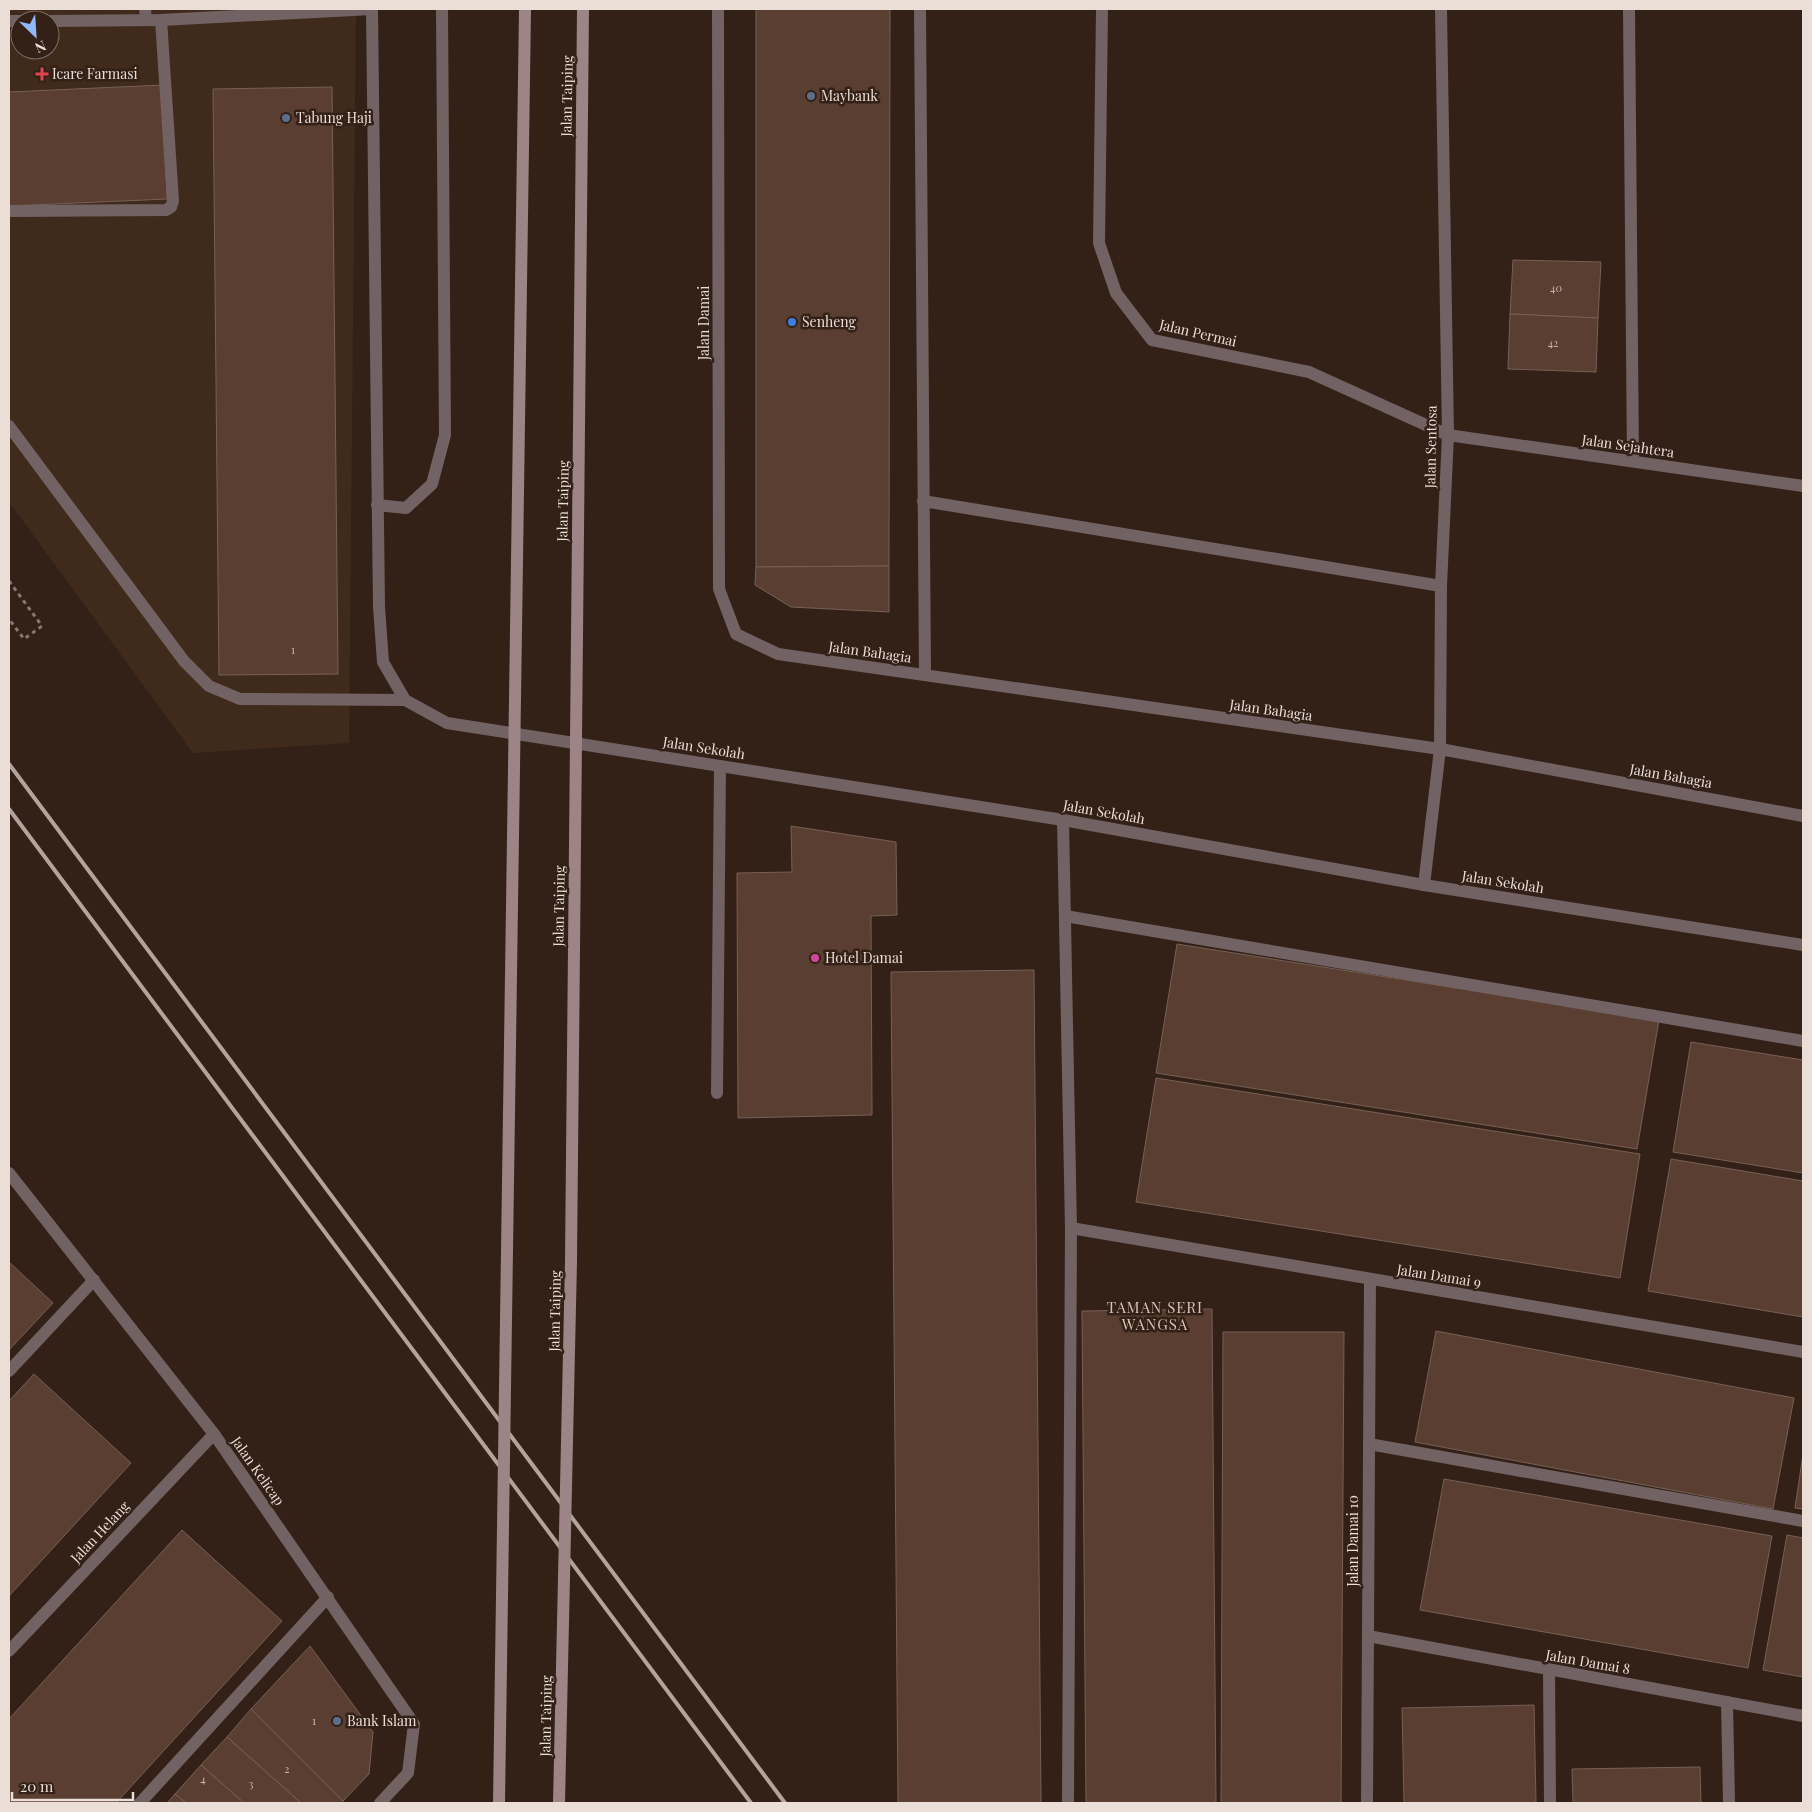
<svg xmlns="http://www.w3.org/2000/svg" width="1812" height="1812" viewBox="0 0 1812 1812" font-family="'Playfair Display',serif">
	<rect width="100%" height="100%" fill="#332117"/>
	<path fill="#402a1c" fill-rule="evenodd" d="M9,9h347l-7,734 -156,10 -184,-251zM20,20h30v30h-30z"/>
	<g fill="#5a3e31" stroke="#776056">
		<path d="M756,9h134l-1,557 -133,1z"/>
		<path d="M163,85l4,114 -158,7v-114z"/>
		<path d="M332,87l6,587 -119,1 -6,-586z"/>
		<path d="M1513,260l88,2 -3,56 -88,-4z"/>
		<path d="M1510,314l88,4 -2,54 -88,-3z"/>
		<path d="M889,566v46l-98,-5 -36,-22 1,-18z"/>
		<path d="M791,826l105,16 1,73 -26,1 1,199 -134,3 -1,-245 55,-1z"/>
		<path d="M1177,944l482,76 -22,129 -481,-76z"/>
		<path d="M1034,970l7,833h-143l-7,-831z"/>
		<path d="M1691,1042l112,18v113l-130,-21z"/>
		<path d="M1156,1078l484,76 -20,124 -484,-76z"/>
		<path d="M1671,1159l132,22v136l-155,-26z"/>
		<path d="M9,1262l44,41 -44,47z"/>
		<path d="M1212,1309l4,494h-130l-4,-492z"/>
		<path d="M1436,1331l358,67 -21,111 -358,-67z"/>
		<path d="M1223,1332h121l-3,471h-120z"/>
		<path d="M34,1374l97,89 -122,133v-195z"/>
		<path d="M1803,1454v55l-8,-1z"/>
		<path d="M1444,1479l328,57 -24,132 -328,-58z"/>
		<path d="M182,1530l100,91 -166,182h-107v-84z"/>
		<path d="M1787,1535l16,3v139l-40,-7z"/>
		<path d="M310,1646l63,86 -4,42 -26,27 -92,-92z"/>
		<path d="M1534,1705l2,98h-132l-2,-95z"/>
		<path d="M251,1709l92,92 -1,2h-41l-74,-66z"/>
		<path d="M227,1737l74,66h-57l-43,-38z"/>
		<path d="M201,1765l43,38h-58l-11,-9z"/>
		<path d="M1700,1767l1,36h-128l-1,-34z"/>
		<path d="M175,1794l11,9h-19z"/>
	</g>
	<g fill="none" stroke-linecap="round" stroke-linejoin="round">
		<path stroke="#87776e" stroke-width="3" stroke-dasharray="4 4" stroke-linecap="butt" d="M9,581l33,45 -18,13 -15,-20"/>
		<g stroke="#726263" stroke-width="12">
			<path d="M920,9l5,666"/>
			<path d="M1629,9l4,452"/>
			<path d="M9,211l157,-1 5,-3 2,-6 -12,-181"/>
			<path d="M9,426l175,235 25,25 31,13 165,1"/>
			<path d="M923,501l518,85"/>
			<path d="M377,505l29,3 26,-24 13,-49 -3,-426"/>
			<path d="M717,1093l3,-327"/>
			<path d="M9,1371l85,-91"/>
			<path d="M1369,1444l434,77"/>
			<path d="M1549,1670l1,133"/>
			<path d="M140,1803l188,-206"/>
		</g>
		<g stroke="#726263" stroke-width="12">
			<path d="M145,9l1,11"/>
			<path d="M718,9l1,580 17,45 42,20 662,95 363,67"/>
			<path d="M1102,9l-3,234 17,50 36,47 157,32 139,63 355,51"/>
			<path d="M1063,820l8,408 -3,575"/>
			<path d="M1424,885l16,-136 1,-163 7,-151 -7,-426"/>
			<path d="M1065,916l738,125"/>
			<path d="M9,1173l205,261 200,290 -6,49 -28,30"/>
			<path d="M1071,1228l732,124"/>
			<path d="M1368,1636l435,80"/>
			<path d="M9,1651l205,-217"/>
			<path d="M1727,1702l2,101"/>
			<path d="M1367,1803l3,-523"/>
		</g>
		<g stroke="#726263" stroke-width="12">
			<path d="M372,9l7,598 4,55 22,38 42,23 616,97 361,65 379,60"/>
			<path d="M9,21h11"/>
			<path d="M50,21l111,-1 211,-11"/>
		</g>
		<g stroke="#b2a49c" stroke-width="4">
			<path d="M9,764l776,1039"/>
			<path d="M9,809l742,994"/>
		</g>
		<g stroke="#9d8486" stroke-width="12">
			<path d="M499,1803l26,-1794"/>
			<path d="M559,1803l12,-542 12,-1252"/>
		</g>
	</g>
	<path fill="#e0444e" stroke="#332117" stroke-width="2" d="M39.5 66.5h5v5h5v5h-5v5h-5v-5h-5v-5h5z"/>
	<g fill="#5c6f8a" stroke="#332117" stroke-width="2">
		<circle cx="811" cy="96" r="5"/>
		<circle cx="286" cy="118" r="5"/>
		<circle cx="337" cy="1721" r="5"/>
	</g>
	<circle fill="#3f7fe0" stroke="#332117" stroke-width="2" cx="792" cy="322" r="5"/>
	<circle fill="#d1479c" stroke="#332117" stroke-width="2" cx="815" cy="958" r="5"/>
	<g text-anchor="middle" stroke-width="5" stroke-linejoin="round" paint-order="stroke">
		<g font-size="11" fill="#c7b6ae">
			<text x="1556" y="292">40</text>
			<text x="1553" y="347">42</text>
			<text x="293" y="654">1</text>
			<text x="314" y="1725">1</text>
			<text x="287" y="1773">2</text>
			<text x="203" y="1783">4</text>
			<text x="251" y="1788">3</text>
		</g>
		<g font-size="14" fill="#ebded7" stroke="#332117" text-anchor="start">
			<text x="52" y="79">Icare Farmasi</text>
			<text x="821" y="101">Maybank</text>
			<text x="296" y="123">Tabung Haji</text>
			<text x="802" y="327">Senheng</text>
			<text x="825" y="963">Hotel Damai</text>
			<text x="347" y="1726">Bank Islam</text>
		</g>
		<g font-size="14" fill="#ebded7" stroke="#332117">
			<text transform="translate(567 96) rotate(-89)" y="5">Jalan Taiping</text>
			<text transform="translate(704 323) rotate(-90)" y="5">Jalan Damai</text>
			<text transform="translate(1198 333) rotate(13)" y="5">Jalan Permai</text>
			<text transform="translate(1628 446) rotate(8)" y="5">Jalan Sejahtera</text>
			<text transform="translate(1431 447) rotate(-89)" y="5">Jalan Sentosa</text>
			<text transform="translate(563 501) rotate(-89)" y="5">Jalan Taiping</text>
			<text transform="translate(870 652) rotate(8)" y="5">Jalan Bahagia</text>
			<text transform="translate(1271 710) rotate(8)" y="5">Jalan Bahagia</text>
			<text transform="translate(704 748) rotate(9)" y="5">Jalan Sekolah</text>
			<text transform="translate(1671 776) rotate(10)" y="5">Jalan Bahagia</text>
			<text transform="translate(1104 812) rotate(10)" y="5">Jalan Sekolah</text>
			<text transform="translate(1503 882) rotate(9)" y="5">Jalan Sekolah</text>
			<text transform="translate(559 906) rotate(-89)" y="5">Jalan Taiping</text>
			<text transform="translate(1439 1276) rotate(9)" y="5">Jalan Damai 9</text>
			<text transform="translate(555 1311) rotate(-89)" y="5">Jalan Taiping</text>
			<text transform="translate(258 1471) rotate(55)" y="5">Jalan Kelicap</text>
			<text transform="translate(100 1532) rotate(-47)" y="5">Jalan Helang</text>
			<text transform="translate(1353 1541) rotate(-90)" y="5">Jalan Damai 10</text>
			<text transform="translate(1588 1662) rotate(10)" y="5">Jalan Damai 8</text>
			<text transform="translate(546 1716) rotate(-89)" y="5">Jalan Taiping</text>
		</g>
		<g font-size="15" letter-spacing="1" fill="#dbc2b5" stroke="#332117">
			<text x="1155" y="1313">TAMAN SERI<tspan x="1155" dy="17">WANGSA</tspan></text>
		</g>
	</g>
	<rect width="1812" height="1812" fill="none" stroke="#ebded7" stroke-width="20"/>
	<g transform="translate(35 35) rotate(155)"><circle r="24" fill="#332117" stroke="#7d6d64"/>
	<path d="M0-4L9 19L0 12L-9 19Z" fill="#8fb8fd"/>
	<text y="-8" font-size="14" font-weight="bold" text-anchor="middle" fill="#ebded7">N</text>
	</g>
	<path d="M12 1792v8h121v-8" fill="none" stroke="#ebded7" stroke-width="2.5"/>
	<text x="20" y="1792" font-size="15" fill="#ebded7" stroke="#332117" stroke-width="4" paint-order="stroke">20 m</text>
</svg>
